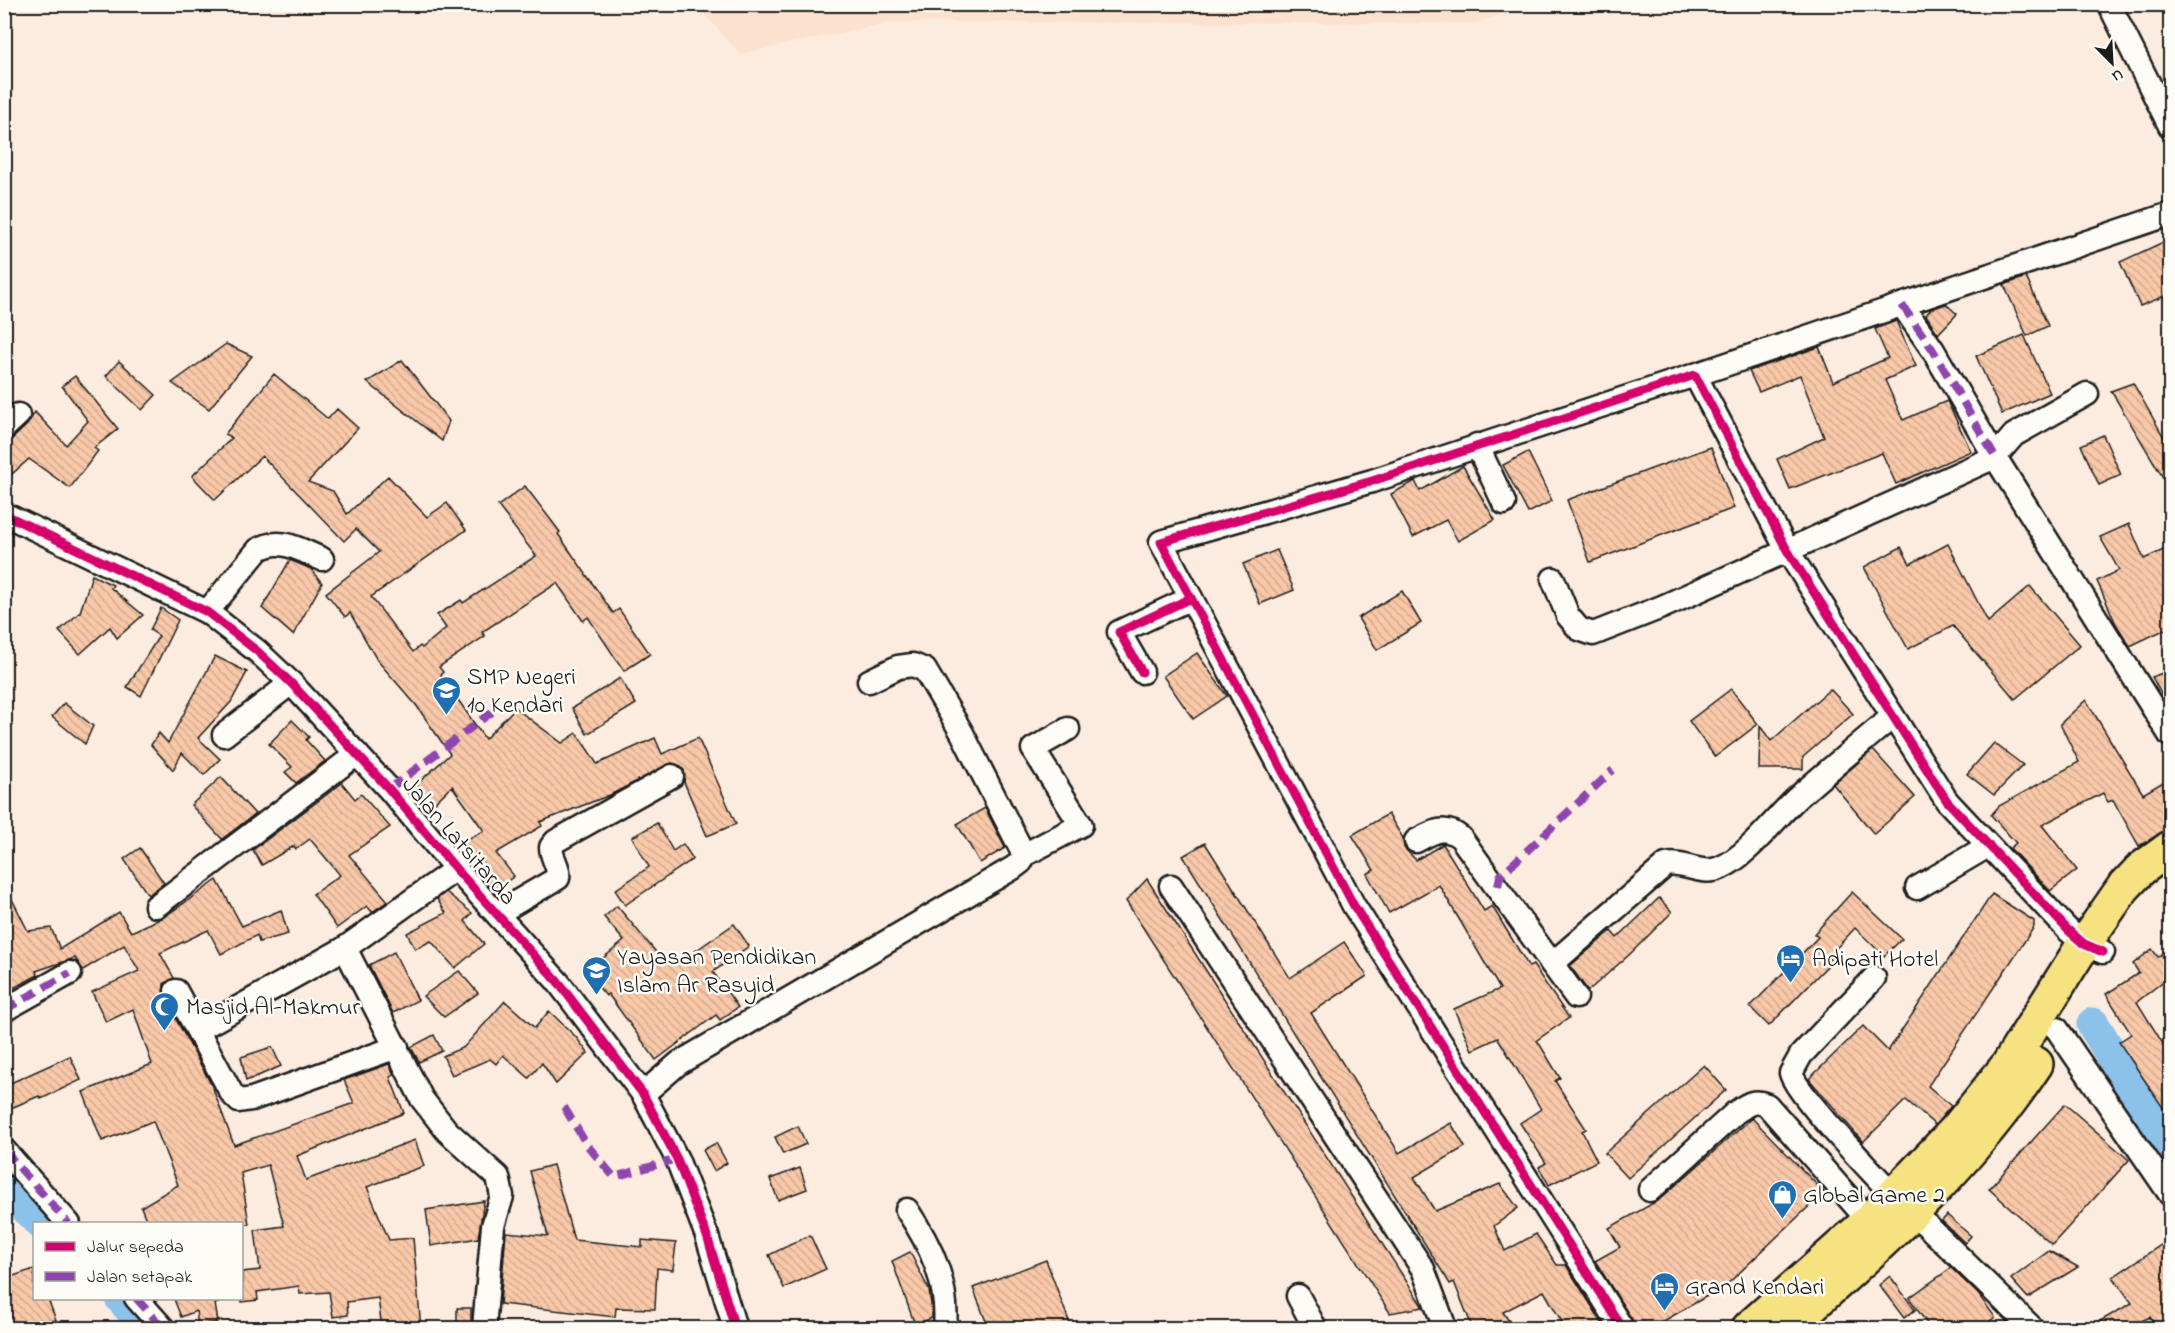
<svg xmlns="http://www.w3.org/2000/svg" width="2175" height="1333" viewBox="0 0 2175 1333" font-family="'Indie Flower',sans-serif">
	<defs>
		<pattern id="building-back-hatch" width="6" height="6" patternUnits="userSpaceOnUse" patternTransform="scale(1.5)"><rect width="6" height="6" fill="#f8c8a8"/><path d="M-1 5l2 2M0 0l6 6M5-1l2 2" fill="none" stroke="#d4ab90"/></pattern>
	</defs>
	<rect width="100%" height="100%" fill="#fcecdf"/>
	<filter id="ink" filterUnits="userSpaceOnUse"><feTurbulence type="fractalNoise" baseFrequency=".0167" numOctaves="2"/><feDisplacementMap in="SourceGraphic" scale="12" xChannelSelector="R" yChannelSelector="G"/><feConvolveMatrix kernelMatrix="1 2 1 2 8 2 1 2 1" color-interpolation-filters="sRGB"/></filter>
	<g filter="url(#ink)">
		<path fill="#fbe1ce" d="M696,5h831l-51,18 -583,-1 -153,32z"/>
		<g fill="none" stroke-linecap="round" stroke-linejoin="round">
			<g stroke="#8cc1e9" stroke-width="33">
				<path d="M2093,1024l77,128"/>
				<path d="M4,1186l38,38"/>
				<path d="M121,1298l26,30"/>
			</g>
		</g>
		<g fill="url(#building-back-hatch)" stroke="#1c1c1c" stroke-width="1.5">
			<path d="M2170,239v55l-30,12 -20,-44z"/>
			<path d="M2026,277l22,49 -21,10 -23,-51z"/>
			<path d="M1946,304l11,10 -19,20 -12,-19 5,-6z"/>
			<path d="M1896,321l20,45 -31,14 18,40 44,-19 24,50 -75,33 -14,-31 -92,36 -13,-30 47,-22 -24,-62 -41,17 -10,-21 70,-24 14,35 55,-24 -13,-29z"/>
			<path d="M2024,335l26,58 -48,21 -26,-58z"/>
			<path d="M226,344l26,12 -43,53 -37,-26z"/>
			<path d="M402,360l47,61 -7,20 -75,-59z"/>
			<path d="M119,361l37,34 -14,15 -36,-34z"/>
			<path d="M274,374l54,45 9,-10 21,19 -50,54 25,9 14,23 41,-38 39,41 20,-14 19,27 -95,67 42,55 7,-6 2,2 24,-20 -9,-13 24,-15 2,3 73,-47 -38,-50 27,-20 35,46 -2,2 55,79 6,-4 31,45 -26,17 -36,-54 -5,4 -26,-38 -75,49 3,4 -46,31 4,5 -2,3 44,64 30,-31 47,35 15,-10 20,31 58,-26 7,16 36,-16 38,86 -29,12 -23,-54v-12l-12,-7 -62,32 -70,27 2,4 -46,27 18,23 -18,14 -18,-23 -4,2 -13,-27 23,-11 -32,-45 -22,21 -13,-23 33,-30 -34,-49 -39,-45 -27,-47 -5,4 -19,-24 53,-41 -23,-23 -12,12 -82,-85 -47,44 -23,-24 40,-38 -7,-4z"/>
			<path d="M75,376l43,53 -24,19 4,3 -28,37 -41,-29 -25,22v-40l9,-3 14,-13 8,-13 31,33 22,-24 -26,-35z"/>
			<path d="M2133,383l37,65v41l-59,-98z"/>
			<path d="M2103,435l18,40 -22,10 -18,-40z"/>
			<path d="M1711,447l23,61 -144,54 -23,-62z"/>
			<path d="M1528,452l24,49 -24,12 -25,-48z"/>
			<path d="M1463,466l32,54 -37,21 -12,-21 -33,17 -22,-43 24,-13 5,10z"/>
			<path d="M2129,524l15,35 26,-12v80l-40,19 -14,-22 -19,-43 22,-11 -19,-33z"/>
			<path d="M1948,544l40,78 42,-36 50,59 -65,54 -62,-73 -45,23 -44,-82 37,-20 9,17z"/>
			<path d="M1277,550l17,40 -34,14 -17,-40z"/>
			<path d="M290,560l21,9 11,14 -29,52 -31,-27z"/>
			<path d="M92,575l21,10 -2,3 32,27 -26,23 -7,-11 -30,27 -21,-23 21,-19z"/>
			<path d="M1402,591l19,32 -44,27 -19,-32z"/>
			<path d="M161,608l17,12 -37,76 -14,-9 32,-51 -9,-6z"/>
			<path d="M1197,653l30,43 -34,23 -30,-43z"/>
			<path d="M215,656l32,16 -16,30 -33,36 22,21 -16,16 -22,-22 -9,17 -22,-25 8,-12 9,10z"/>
			<path d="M2170,670v40l-18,-33z"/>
			<path d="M620,678l16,26 -49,30 -15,-26z"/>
			<path d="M1731,689l27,35 -43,33 -26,-36z"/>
			<path d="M1830,689l23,25 -50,43v12h-44l1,-43 11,15z"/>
			<path d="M2086,700l57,94 27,-16v50l-31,18 -26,-46 -5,2 -5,-9 -61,32 35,45 -27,21 -40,-43 6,-5 -25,-28 8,-9 80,-44 -19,-38z"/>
			<path d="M64,703l29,23 -8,18 -33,-27z"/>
			<path d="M292,720l17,17 -3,3 19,21 -29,22 -11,-11 7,-5 -23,-23z"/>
			<path d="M1994,743l29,22 -29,30 -27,-21z"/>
			<path d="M1873,750l42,47 -41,37 -41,-50z"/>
			<path d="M221,777l34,37 -33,25 -31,-34z"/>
			<path d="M342,783l13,16 6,-5 29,33 -41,28 39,46 -16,11 -5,-6 -30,22 -24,-34 27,-19 -30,-36 -14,10 -2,-3 -32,19 -9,-15z"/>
			<path d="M985,808l20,40 -25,15 -23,-39z"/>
			<path d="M1388,814l15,24 1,10 12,12 27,-16 41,67 8,-5 37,61 4,-2 36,53 -32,22 23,38 -5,3 31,48 -4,2 15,30 -48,24 -10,-18 7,-4 -26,-40 21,-14 -43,-71 -26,12 -18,-41 46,-20 -38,-65 -23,-39 -50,28 -22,-39 7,-4 -22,-35z"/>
			<path d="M657,823l16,28 10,-7 10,15 -68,46 -10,-15 34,-23 -17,-30z"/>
			<path d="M1205,843l85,135 54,-36 23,34 -56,37 88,140 52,-30 14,24 -51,30 21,34 65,-27 18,24 -24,18 11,25 31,-17 21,31h9l40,64h-40l-22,-38 -41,21 11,17h-41l-19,-47 -4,2 -267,-428z"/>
			<path d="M140,848l24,35 -16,12 -24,-36z"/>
			<path d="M1147,879l276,428 -33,6 -264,-412z"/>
			<path d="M217,880l25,46 39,-16 7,24 -29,8 -2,-7 -36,19 -13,-24 -48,23 14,25 -10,6v13l48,89 22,59 120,-42 -10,-23 45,-16 5,11 -4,2 14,36 -107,43 9,24 109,-40 9,26 -57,21 22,53 24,-2 8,91h-39l-4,-31 -31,4 1,13 -15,2 -4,-25 -29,2 -1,-8 -42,6 1,8 -16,2v-30l18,-2 -5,-40 29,-4 -16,-61 -27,8 8,51h-101l-7,-17 37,-22 -25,-64 -51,20 -19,-49 69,-28 -19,-55 -27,13 -14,-30 47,-21 -15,-26 -41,25 -8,-12 -39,13 2,4 -34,18v-110l24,48 23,-3 9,21 59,-37 12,20 33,-15z"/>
			<path d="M446,892l26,21 -7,8 19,23 -29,24 -24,-27 -16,8 -8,-16 39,-20 -9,-14z"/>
			<path d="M1852,892l50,47 -18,17 -29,-28 -27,29 4,4 -63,65 -19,-19 68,-70 -4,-3z"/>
			<path d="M1992,894l42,27v6l-106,159 23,20 -16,19 -29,-25 -43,42 -54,-63 54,-53 25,25z"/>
			<path d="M1659,898l13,14 -42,42 -42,37 -18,-25 41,-35 6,7z"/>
			<path d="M617,906l49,58 8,-6 4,5 56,-39 15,22 -36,26 25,35 -18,13 -4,-5 -60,45 -48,-66 -2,2 -20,-24 38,-31 -20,-24z"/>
			<path d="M2170,948v28l-33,26 33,53v63l-51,-76 12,-8 -25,-40 33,-21 -6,-9 19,-15 6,8z"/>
			<path d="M394,952l24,48 -25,13 -24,-48z"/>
			<path d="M459,971l19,22 -34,24 -21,-21z"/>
			<path d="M505,1001l30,27 14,-17 27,26 12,16 -32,31 -14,-21 -13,15 -26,-23 -7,9 -6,-5 -38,16 -9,-19 21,-9z"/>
			<path d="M434,1035l8,16 -23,11 -8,-15z"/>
			<path d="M272,1047l9,19 -35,15 -5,-24z"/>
			<path d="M70,1056l11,24 -40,19 -2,-3 -35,15v-25z"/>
			<path d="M1704,1065l22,25 -98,88 -23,-25z"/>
			<path d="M2065,1104l64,56 -77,85 -63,-56z"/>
			<path d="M1752,1118l72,74 -107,102 -3,-2 -64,37h-15l-2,-8 -38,-60 25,-14 -11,-19 50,-28z"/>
			<path d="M798,1126l8,18 -23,10 -8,-17z"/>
			<path d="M716,1143l11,20 -13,8 -11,-21z"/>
			<path d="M553,1165l21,75 68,7v-7l34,3 -3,27 -16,-2 -2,41 -39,-1 -1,9 -115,-13 6,-72 42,4 -18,-65z"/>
			<path d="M800,1168l7,21 -29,11 -8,-21z"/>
			<path d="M484,1201l-6,37 -47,8 -5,-36z"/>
			<path d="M1947,1215l24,21 -6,7 -23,-22z"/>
			<path d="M810,1235l16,34 -42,19 -15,-33z"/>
			<path d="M2170,1239v90h-13l-7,-12 -25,12h-39l46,-26 -19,-26z"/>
			<path d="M2049,1251l29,16 -50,31 -17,-19z"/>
			<path d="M910,1252l19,38 3,22v6l-17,7 -23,-64z"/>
			<path d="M1046,1260l26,69h-83l-16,-41z"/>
			<path d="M1951,1268l27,26 17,23 -15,12h-49l-22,-31z"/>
			<path d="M34,1269v30h14l8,21 -24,9h-21l-7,-20v-30z"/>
			<path d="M1890,1276l25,34 -11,8 -25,-33z"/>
			<path d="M174,1299h52v1l-11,4 3,18 -20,3 -2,-14 -15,6z"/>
			<rect x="457" y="1308" width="14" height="21"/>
		</g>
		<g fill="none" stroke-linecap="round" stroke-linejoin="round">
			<defs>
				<g id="minor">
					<path d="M2109,4l61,122"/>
					<path d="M1902,305l31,45 62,107 175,278"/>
					<path d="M1695,375l469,-159h6"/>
					<path d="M4,428l14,-13"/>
					<path d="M1477,445l27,58"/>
					<path d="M4,514l203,98 50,39 34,32 98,106 67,80 102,113 85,112 34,65 30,77 28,92"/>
					<path d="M1553,579l15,37 11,13 14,5 69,-27 333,-150 19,-22 73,-41"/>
					<path d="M1191,598l-30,-56 211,-61 323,-106 92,175 160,251 121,129 16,14 19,8"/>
					<path d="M207,612l51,-62c22,-14 42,0 64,9"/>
					<path d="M1142,672l-23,-40 72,-34 163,308 268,422"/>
					<path d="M869,681l29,-14 15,-2 12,5 37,63 62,122"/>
					<path d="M224,735l67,-52"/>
					<path d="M1416,841c17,-9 29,-17 45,-3l91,126 114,-99c18,-4 35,11 54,3 28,-12 55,-50 78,-71 31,-27 63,-54 94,-80"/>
					<path d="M456,869l-111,79 77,151 25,32 51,46 4,19 -9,30 -9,102"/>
					<path d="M1171,886l252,383 22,59"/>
					<path d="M1917,888l71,-42"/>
					<path d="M156,906l201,-152"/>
					<path d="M498,913l60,-35c2,-11 -7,-20 -7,-31l5,-6 116,-65"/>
					<path d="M1552,964l24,33"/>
					<path d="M1874,978l-73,77 -10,18c6,23 83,100 103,123"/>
					<path d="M176,991l56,103 7,7 13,-2 145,-52"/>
					<path d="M4,1010l66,-37"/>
					<path d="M2057,1029l113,165"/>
					<path d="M198,1030l147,-82"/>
					<path d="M643,1094l36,-31 334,-195 8,-6 3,-7 57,-30 -48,-76 35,-20"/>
					<path d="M4,1150l65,74"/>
					<path d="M1650,1190l85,-77c12,-8 17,-14 32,-8l102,116"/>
					<path d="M907,1210c24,36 42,74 38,118"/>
					<path d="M1913,1212l119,116"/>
					<path d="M1298,1296l17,32"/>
					<path d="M136,1298l27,30"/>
				</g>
				<g id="highway">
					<path d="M1749,1328l120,-107 87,-91 52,-65 76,-121 39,-56 18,-19 29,-21"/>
					<path d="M1786,1328c91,-79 183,-162 250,-264"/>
				</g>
			</defs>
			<use href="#minor" stroke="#1c1c1c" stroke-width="27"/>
			<use href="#highway" stroke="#1c1c1c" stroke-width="38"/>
			<use href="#minor" stroke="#fdfcf7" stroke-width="22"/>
			<use href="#highway" stroke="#f6e281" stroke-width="33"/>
			<g stroke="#8e44ad" stroke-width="8" stroke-dasharray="15 8" stroke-linecap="butt">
				<path d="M1902,305l31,45 62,107"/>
				<path d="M389,789l103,-77"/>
				<path d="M1498,886l2,-10 113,-106"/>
				<path d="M4,1010l66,-37"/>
				<path d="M564,1107l23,38 27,32 63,-18"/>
				<path d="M4,1150l65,74"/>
				<path d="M136,1298l27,30"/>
			</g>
			<defs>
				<g id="cycleway">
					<path d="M4,514l203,98 50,39 34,32 98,106 67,80 102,113 85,112 34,65 30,77 28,92"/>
					<path d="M1191,598l-30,-56 211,-61 323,-106 92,175 160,251 121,129 16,14 19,8"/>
					<path d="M1142,672l-23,-40 72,-34 163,308 268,422"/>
				</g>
			</defs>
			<use href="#cycleway" stroke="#fdfcf7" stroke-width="13"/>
			<use href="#cycleway" stroke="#d6006c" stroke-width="9"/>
		</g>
	</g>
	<defs>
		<symbol id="school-pin" viewBox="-11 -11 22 30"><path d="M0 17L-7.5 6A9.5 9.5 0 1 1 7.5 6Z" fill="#1f6fb2" stroke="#fdfcf7"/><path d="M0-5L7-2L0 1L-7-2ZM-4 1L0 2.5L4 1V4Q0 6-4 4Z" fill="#fff"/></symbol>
		<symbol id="hotel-pin" viewBox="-11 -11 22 30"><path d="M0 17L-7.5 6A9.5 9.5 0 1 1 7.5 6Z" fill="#1f6fb2" stroke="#fdfcf7"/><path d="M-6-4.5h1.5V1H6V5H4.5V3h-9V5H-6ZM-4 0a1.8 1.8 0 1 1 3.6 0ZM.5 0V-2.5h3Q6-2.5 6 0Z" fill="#fff"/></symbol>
		<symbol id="mosque-pin" viewBox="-11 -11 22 30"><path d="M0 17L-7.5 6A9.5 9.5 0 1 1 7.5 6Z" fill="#1f6fb2" stroke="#fdfcf7"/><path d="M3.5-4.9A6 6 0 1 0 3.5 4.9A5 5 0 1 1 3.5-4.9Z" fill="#fff"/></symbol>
		<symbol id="shop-pin" viewBox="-11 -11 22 30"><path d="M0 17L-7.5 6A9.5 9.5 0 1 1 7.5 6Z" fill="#1f6fb2" stroke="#fdfcf7"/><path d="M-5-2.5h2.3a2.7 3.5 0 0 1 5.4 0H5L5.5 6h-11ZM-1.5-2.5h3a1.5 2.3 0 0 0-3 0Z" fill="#fff"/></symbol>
	</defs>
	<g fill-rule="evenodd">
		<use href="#school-pin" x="430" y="674" width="33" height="45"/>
		<use href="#hotel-pin" x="1774" y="942" width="33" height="45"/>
		<use href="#school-pin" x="580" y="954" width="33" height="45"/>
		<use href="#mosque-pin" x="148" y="990" width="33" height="45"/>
		<use href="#shop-pin" x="1766" y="1178" width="33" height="45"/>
		<use href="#hotel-pin" x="1648" y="1270" width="33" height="45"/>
	</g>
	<g text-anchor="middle" stroke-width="5" stroke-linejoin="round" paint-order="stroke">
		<g font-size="24" fill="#1c1c1c" stroke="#fdfcf7" text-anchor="start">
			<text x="467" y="684">SMP Negeri<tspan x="467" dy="28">10 Kendari</tspan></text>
			<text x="617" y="964">Yayasan Pendidikan<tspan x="617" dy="28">Islam Ar Rasyid</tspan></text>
			<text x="1812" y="966">Adipati Hotel</text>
			<text x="186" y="1014">Masjid Al-Makmur</text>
			<text x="1803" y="1202">Global Game 2</text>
			<text x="1685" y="1294">Grand Kendari</text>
		</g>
		<g font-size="24" fill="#1c1c1c" stroke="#fdfcf7">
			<text transform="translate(460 840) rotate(49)" y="8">Jalan Latsitarda</text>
		</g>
	</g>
	<rect width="2175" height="1333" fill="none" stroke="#fdfcf7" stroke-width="24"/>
	<rect x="12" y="12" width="2151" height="1309" fill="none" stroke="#1c1c1c" stroke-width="2" filter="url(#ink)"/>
	<rect x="33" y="1222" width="210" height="78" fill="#fdfcf7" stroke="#a3a29f" stroke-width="1.5"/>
	<rect x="45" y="1242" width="30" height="9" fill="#d6006c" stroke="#a3a29f" stroke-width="1.5"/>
	<text x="87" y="1252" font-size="18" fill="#1c1c1c">Jalur sepeda</text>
	<rect x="45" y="1272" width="30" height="9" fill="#8e44ad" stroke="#a3a29f" stroke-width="1.5"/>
	<text x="87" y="1282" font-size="18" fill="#1c1c1c">Jalan setapak</text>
	<g transform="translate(2112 63) rotate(156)" stroke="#fdfcf7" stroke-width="4.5" paint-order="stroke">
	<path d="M0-4.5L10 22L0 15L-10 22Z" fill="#1c1c1c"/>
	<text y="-9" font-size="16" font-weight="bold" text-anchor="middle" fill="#1c1c1c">U</text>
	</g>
</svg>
